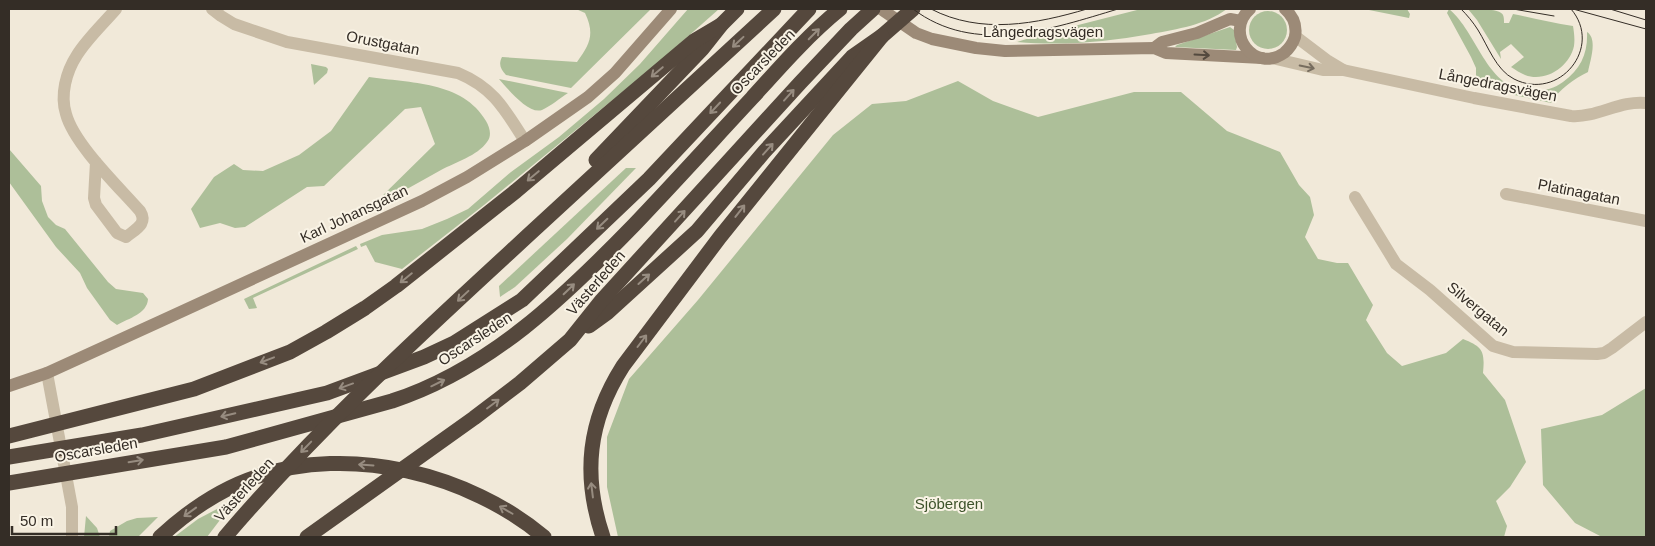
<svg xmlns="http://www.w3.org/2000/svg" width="1655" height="546" viewBox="0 0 1655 546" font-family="Helvetica,sans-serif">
	<rect width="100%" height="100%" fill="#f1e9d9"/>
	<g fill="#adbf99">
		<path d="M576,9h75l-80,79 -65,-13c-5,-6 -8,-10 -4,-18l75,5c13,-18 18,-28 8,-49z"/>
		<path d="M688,9h31l-60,53 -175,143 -82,64 -27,-7 -9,-17 -5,2 -1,-3 22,-9 40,-6 25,-10 21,-10 43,-37 48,-35 45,-38 36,-35z"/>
		<path d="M1141,9h86c-22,16 -49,20 -76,25 -45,8 -88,12 -134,8l22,-7z"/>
		<path d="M1364,9h43l3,5 -1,4z"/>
		<path d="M1449,9c30,25 38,84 85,82 11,0 21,-3 29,-9 18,-13 25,-29 24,-50 11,7 3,29 1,40 -14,7 -29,17 -37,31 -25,-6 -53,-9 -75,-23v-12l-5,-11 -24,-44z"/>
		<path d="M1468,9c7,0 32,-1 35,6 1,2 1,5 1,8h5l4,-9c20,4 40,9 60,12 1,6 2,13 1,20 -4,20 -28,37 -49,29 -5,-2 -9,-5 -14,-8l13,-10 -13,-13 -11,8 1,7 -24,-39z"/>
		<circle cx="1268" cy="30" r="19"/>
		<path d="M1230,27l4,3 3,17 -1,3 -61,-3 2,-2z"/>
		<path d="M311,64l15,3 2,2 -1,4 -13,12z"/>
		<path d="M369,77c40,6 94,4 117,44 4,7 6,15 1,21 -10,14 -31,20 -46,28 -22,12 -44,25 -67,37l-1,-2 62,-61 -14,-37 -16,2 -81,77 -17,1 -62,40 -10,1 -15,-5 -20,5 -9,-19 23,-32 20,-13 9,6 20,1 36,-16 32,-24z"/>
		<path d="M499,79l69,14c-8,5 -17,13 -26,17 -13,5 -35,-22 -43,-31z"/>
		<path d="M958,81l35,20 45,16 96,-25h47l46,39 53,21 19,33 11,12 4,18 -9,22 13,22 19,4h11l25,42 -7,15 21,33 15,13 44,-13 17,-14c20,8 22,12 20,34l22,27 21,62 -16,25 -14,14 11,25 -3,11h-886l-11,-50v-50l22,-58 69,-79 135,-165 39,-31 34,-3z"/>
		<path d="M9,149l32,37 1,15 6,16 8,8 9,4 43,53 8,7 27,4 5,6c-1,15 -19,19 -31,26l-7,-5 -23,-32 -7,-15 -24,-26 -47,-65z"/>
		<path d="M626,168h10l-69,71 -52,48 -15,10 -1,-11z"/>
		<path d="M356,246l2,3 -105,49 4,10 -8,1 -5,-10z"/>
		<path d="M1646,388v149h-44l-27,-14 -32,-38 -2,-56 61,-14z"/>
		<path d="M236,499l-29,38h-33l24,-18z"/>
		<path d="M86,516l11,12 3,9h-16z"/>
		<path d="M158,517l-20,20h-29l1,-6 17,-10 10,-3z"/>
	</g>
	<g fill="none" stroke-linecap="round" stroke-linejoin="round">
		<g stroke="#c8bba5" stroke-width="12">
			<path d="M212,9l9,7 13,8 53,18 171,31c36,15 47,37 67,68"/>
			<path d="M1295,36l33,25 15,9"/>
			<path d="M1272,58l51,12h20l131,28 97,18c26,2 49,-16 75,-13"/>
			<path d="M96,162l-2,36 2,7 21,28 9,4c10,-8 22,-13 14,-26 -22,-25 -66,-67 -74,-97 -6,-19 0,-42 11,-59 10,-16 26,-31 39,-46"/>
			<path d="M1506,194l140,27"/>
			<path d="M1355,197l41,67 34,26 63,56 20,6 84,2 7,-1 8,-5 34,-26"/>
			<path d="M47,373l25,134v30"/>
		</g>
		<g stroke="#9c8a77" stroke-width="12">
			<path d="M881,9l35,24 16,6 44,9 29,3 149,-3 12,5 96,5"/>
			<path d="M1250,9c-27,24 5,65 34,44 5,-4 9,-10 11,-16 2,-11 -2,-21 -10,-28"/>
			<path d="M1154,48l8,-6 35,-9 33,-14 11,2"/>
			<path d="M9,386l38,-13 114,-52 261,-120 45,-24 58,-36 63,-44 27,-24 56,-64"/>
		</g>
		<g stroke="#55483d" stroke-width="15">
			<path d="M596,160l106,-111 19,-24 16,-16"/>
			<path d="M589,326l18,-13 90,-82 67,-79 88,-95 30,-21 31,-27"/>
			<path d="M9,436l185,-47 96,-37 36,-20 39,-24 31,-22 120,-95 178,-150 27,-16"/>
			<path d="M9,457l133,-22 185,-42 97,-36 30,-14 68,-43 127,-121 160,-170"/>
			<path d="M9,483l217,-36 166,-46c98,-32 172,-104 242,-176 40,-42 79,-85 118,-127 28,-31 56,-63 88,-89"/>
			<path d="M160,537c27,-25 60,-48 96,-60 94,-33 213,-3 288,60"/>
			<path d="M225,537c87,-102 185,-193 284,-284 88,-82 177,-163 265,-244"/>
			<path d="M307,537l167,-119 46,-35 50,-43 32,-40 198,-217 51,-54 22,-20"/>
			<path d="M603,537c-21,-62 -15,-116 20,-171l97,-129 162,-201"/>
		</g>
		<g stroke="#342d26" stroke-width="1">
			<path d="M913,9c62,47 138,20 205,0"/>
			<path d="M931,9c50,26 105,15 156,0"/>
			<path d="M1461,9c6,6 12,13 17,21 10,16 18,40 36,49 45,23 90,-32 57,-70"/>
			<path d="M1513,9l41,7"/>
			<path d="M1573,9l73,20"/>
			<path d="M1610,9l36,11"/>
		</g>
	</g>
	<defs><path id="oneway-shaft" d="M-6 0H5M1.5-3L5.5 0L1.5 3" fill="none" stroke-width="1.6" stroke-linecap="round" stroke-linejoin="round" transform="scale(1.25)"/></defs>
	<g stroke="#978c80">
		<use href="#oneway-shaft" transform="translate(814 34) rotate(-45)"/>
		<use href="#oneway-shaft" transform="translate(738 42) rotate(137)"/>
		<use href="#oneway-shaft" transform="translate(657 72) rotate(140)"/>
		<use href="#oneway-shaft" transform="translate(789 95) rotate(-48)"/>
		<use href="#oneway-shaft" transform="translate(715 108) rotate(133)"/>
		<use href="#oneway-shaft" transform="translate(768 149) rotate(-48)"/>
		<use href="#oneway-shaft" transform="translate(533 176) rotate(140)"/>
		<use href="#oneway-shaft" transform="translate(740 211) rotate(-52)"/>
		<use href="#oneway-shaft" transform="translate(680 216) rotate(-48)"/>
		<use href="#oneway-shaft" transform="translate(602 224) rotate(136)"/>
		<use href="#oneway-shaft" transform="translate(406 278) rotate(141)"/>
		<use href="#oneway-shaft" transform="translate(644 279) rotate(-42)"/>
		<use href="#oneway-shaft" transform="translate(569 289) rotate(-44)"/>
		<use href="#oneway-shaft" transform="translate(463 296) rotate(137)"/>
		<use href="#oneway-shaft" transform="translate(642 341) rotate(-53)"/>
		<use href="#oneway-shaft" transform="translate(267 360) rotate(159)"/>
		<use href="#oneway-shaft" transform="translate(438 383) rotate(-26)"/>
		<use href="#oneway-shaft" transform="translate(346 386) rotate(160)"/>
		<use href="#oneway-shaft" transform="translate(493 404) rotate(-37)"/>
		<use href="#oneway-shaft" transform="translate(228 415) rotate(167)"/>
		<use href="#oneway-shaft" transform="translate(306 447) rotate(134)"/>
		<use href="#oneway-shaft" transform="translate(136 461) rotate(-9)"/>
		<use href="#oneway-shaft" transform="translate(366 465) rotate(-176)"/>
		<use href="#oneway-shaft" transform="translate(592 490) rotate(-97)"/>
		<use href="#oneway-shaft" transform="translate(506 510) rotate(-150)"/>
		<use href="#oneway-shaft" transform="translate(190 512) rotate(144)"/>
	</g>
	<use stroke="#53493e" href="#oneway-shaft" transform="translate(1202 55) rotate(3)"/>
	<use stroke="#776d5f" href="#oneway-shaft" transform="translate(1307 67) rotate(12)"/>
	<g text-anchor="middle" stroke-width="4" stroke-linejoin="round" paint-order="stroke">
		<g font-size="15" fill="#342d26" stroke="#f9f3e5">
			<text x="1043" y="37">Långedragsvägen</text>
			<text transform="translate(383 43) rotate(11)" y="5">Orustgatan</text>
			<text transform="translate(763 62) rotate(-46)" y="5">Oscarsleden</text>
			<text transform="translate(1498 85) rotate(11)" y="5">Långedragsvägen</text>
			<text transform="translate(1579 192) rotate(11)" y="5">Platinagatan</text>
			<text transform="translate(354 214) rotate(-25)" y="5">Karl Johansgatan</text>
			<text transform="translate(596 283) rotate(-49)" y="5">Västerleden</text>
			<text transform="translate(1478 309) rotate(40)" y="5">Silvergatan</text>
			<text transform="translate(475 339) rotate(-33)" y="5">Oscarsleden</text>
			<text transform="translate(96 450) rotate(-10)" y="5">Oscarsleden</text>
			<text transform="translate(244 490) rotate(-48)" y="5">Västerleden</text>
		</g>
		<g font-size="15" fill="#3d522a" stroke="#f9f3e5">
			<text x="949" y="509">Sjöbergen</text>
		</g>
	</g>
	<rect width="1655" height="546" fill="none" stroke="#342d26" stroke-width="20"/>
	<path d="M12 526v8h104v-8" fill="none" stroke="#342d26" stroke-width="2.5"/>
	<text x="20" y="526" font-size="15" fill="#342d26" stroke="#f9f3e5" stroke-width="4" paint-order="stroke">50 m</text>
</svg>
